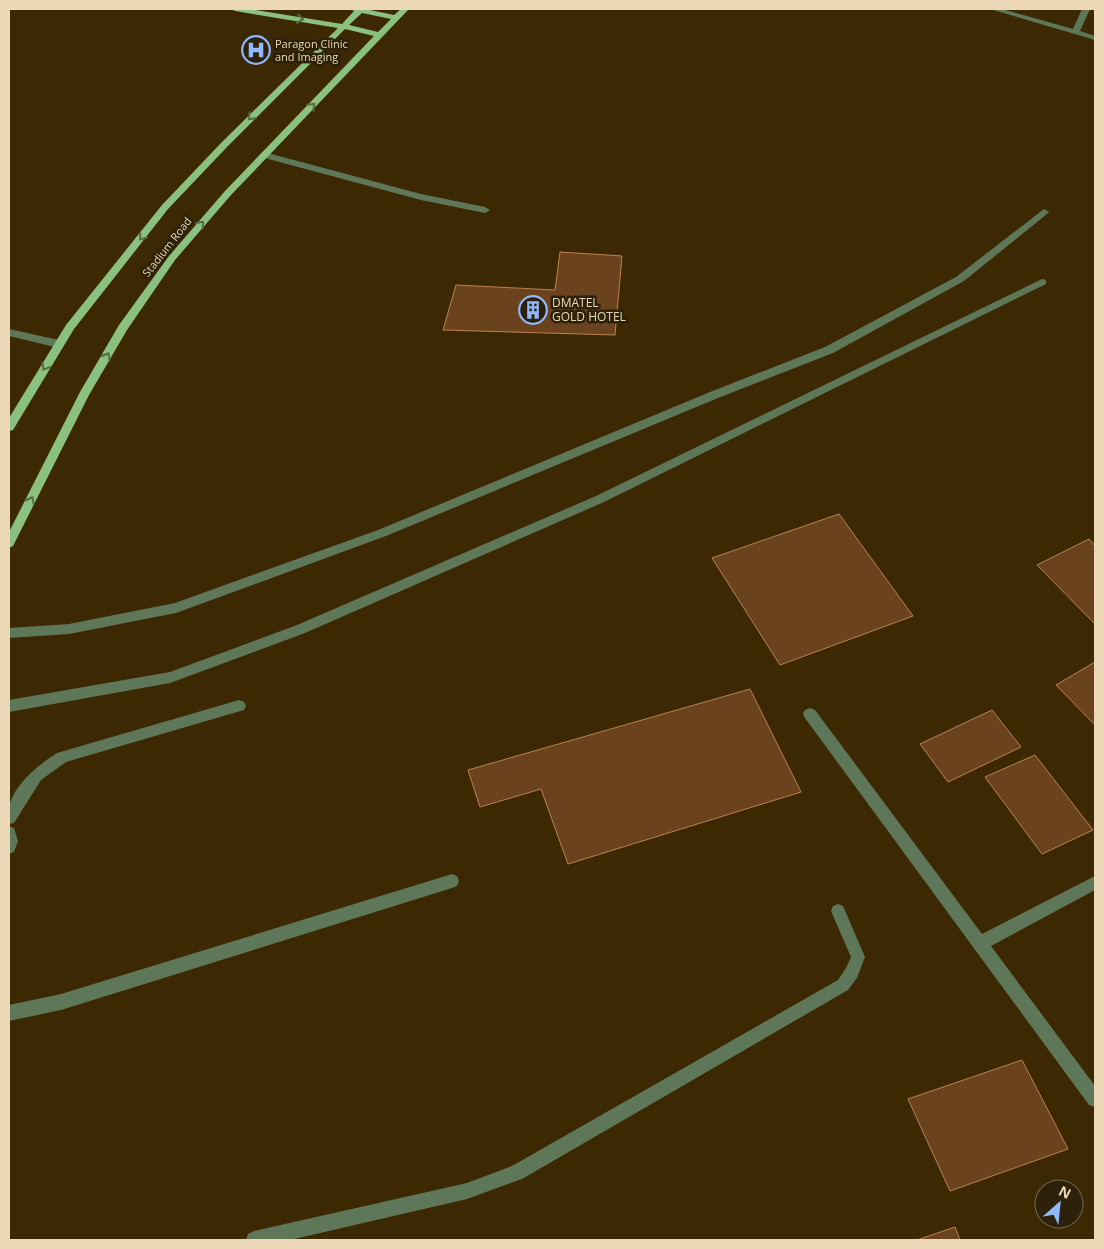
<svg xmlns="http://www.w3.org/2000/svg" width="1104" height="1249" viewBox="0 0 1104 1249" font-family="'Open Sans',sans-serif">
	<rect width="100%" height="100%" fill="#3c2903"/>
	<g fill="#6a421d" stroke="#bc8250">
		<path d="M560,252l62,4 -7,79 -172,-5 13,-45 99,5z"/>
		<path d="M839,514l74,102 -133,49 -68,-107z"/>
		<path d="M1089,539l6,7v78l-58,-59z"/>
		<path d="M1095,662v63l-39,-40z"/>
		<path d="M750,689l51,103 -233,72 -27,-75 -61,18 -12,-37z"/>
		<path d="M992,710l29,37 -73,35 -28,-38z"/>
		<path d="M1035,755l58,75 -51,24 -57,-77z"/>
		<path d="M1022,1060l46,89 -118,42 -42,-92z"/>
		<path d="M955,1227l5,13h-43z"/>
	</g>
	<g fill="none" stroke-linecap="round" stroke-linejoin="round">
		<g fill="#5d7758" fill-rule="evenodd">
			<path d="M990,9h12l71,20 9,-20h8l-10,22 15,5v4z"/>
			<path d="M264,152l157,42 64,13 5,3 -5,3 -64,-13 -160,-43v-4z"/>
			<path d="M1044,209l5,3 -2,2 -83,67 -131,72 -115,45 -332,138 -210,77 -107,21 -60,4v-10l60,-4 106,-21 203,-73 332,-138 115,-45 131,-70z"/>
			<path d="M1042,279l4,1v4l-442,218 -299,131 -135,50 -161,29v-12l161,-28 127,-47 299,-129z"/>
			<path d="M9,329l50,11 5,4 -5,4 -50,-12z"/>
			<path d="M239,700l5,2 2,4 -2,4 -178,52 -25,18 -27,43 -5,1c0,-6 -2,-14 0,-19 8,-23 29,-40 48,-52z"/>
			<path d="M810,708l5,2 167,224 113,-58v14l-104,56 104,140v21l-6,-2 -284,-387 -2,-4 2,-4z"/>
			<path d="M9,826l5,2 4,13 -4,11 -5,2z"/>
			<path d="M452,874l5,2 2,5 -2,5 -5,2 -391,122 -52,11v-16l52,-11z"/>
			<path d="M838,904l5,2 22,51 -8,21 -9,12 -326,189 -55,20 -177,41h-44l2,-6 6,-3 213,-48 45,-17 326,-186 8,-12 5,-11 -20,-46 2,-5z"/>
		</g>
		<path fill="#8bc180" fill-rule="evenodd" d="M231,9h18l93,15 12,-13 -4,-2h15l29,6 7,-6h8l-178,186 -56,65 -48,70 -38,65 -76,151 -4,2v-16l71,-140 39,-67 50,-69 56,-65 149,-155 -29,-7 -118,118 -59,62 -94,120 -61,101 -4,1v-13l57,-93 96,-120 59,-62 117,-115 -103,-17zM362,13l29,6 -13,13 -29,-7z"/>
	</g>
	<defs><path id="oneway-chevron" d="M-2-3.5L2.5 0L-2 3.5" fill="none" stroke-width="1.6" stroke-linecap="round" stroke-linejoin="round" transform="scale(1.25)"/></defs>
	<g stroke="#576940">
		<use href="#oneway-chevron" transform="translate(300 19) rotate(9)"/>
		<use href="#oneway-chevron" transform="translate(312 106) rotate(-46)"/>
		<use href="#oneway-chevron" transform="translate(251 117) rotate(135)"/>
		<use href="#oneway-chevron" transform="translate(201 224) rotate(-49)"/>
		<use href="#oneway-chevron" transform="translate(142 237) rotate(129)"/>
		<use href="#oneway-chevron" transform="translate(107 356) rotate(-60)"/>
		<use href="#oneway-chevron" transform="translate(45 367) rotate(121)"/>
		<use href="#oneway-chevron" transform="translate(31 500) rotate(-63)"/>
	</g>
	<defs>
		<symbol id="hospital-ring" viewBox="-11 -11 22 22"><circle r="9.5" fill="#2d210b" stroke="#8fb8fd" stroke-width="1.5"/><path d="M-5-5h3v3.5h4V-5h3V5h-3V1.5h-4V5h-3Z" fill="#8fb8fd"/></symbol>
		<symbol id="building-ring" viewBox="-11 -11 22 22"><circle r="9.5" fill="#2d210b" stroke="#8fb8fd" stroke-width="1.5"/><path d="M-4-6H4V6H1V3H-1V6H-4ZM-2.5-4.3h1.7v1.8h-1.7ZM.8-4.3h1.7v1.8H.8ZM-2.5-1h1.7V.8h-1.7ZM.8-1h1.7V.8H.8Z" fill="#8fb8fd"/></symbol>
	</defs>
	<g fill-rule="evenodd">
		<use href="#hospital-ring" x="240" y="34" width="32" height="32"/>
		<use href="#building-ring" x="517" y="294" width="32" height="32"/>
	</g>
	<g text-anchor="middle" stroke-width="5" stroke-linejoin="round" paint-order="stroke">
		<g font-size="11" fill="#ecd8b7" stroke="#2d210b" text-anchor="start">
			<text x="275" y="48">Paragon Clinic<tspan x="275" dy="13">and Imaging</tspan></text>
		</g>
		<g font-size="11" fill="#ecd8b7" stroke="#2d210b">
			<text transform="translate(167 247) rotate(-52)" y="4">Stadium Road</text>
		</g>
		<g font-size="12" fill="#ecd8b7" stroke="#2d210b" text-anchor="start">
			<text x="552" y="307">DMATEL<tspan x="552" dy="14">GOLD HOTEL</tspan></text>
		</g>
	</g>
	<rect width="1104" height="1249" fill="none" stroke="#ecd8b7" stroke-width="20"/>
	<g transform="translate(1059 1204) rotate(27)"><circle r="24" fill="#2d210b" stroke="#796a50"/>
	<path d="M0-4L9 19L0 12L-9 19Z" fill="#8fb8fd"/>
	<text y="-8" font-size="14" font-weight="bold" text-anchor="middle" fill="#ecd8b7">N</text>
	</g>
</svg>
